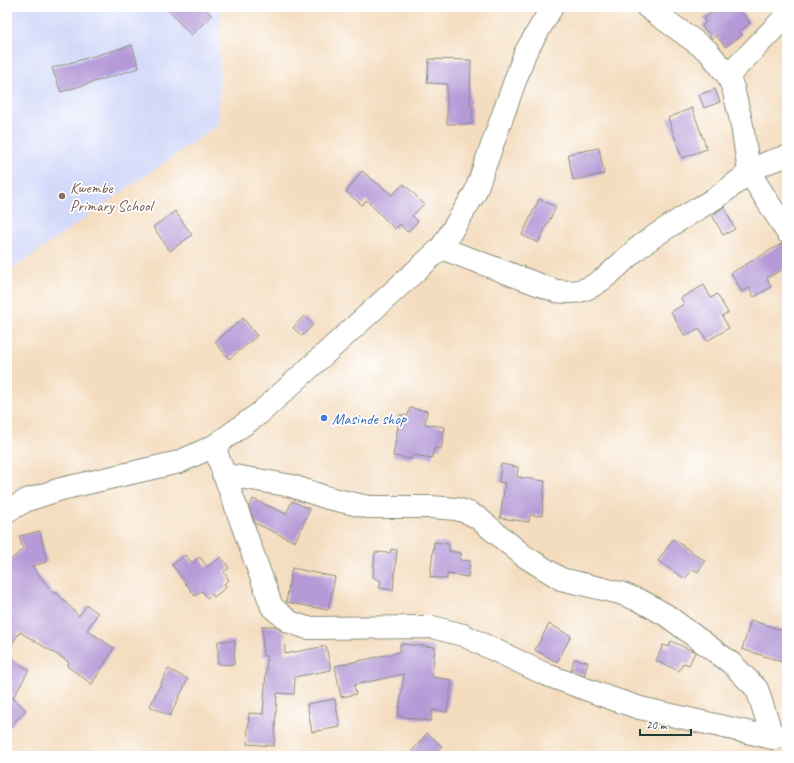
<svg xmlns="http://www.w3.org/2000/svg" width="794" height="763" viewBox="0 0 794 763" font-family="Caveat,sans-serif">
	<rect width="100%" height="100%" fill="#fff"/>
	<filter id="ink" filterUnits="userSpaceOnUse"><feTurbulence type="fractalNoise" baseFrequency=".025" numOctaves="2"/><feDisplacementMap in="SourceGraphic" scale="8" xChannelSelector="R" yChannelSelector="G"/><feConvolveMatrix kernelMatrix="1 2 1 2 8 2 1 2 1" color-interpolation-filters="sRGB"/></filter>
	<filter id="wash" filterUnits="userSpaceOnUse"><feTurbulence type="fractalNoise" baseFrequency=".012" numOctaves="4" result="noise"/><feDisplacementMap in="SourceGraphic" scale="16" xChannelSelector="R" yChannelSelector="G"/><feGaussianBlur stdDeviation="0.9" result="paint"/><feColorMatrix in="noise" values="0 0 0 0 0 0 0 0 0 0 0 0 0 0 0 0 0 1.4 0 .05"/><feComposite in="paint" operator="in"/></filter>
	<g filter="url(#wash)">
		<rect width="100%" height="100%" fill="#f4ddbf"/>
		<path fill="#d3d9f9" d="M7,7h212l1,6 -1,111 -209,147 -3,-3z"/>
		<g id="blocks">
			<g fill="#b59ad7">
				<path d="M165,7h39l8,9 -21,19z"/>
				<path d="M719,7h19l12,16 -10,8 2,4 -17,12 -9,-12 -4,4 -10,-13 4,-4 -3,-3z"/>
				<path d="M132,45l7,23 -78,24 -9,-24z"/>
				<path d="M429,59l42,1 -1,46h2v18h-25v-40l-20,-1z"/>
				<path d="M715,89l5,13 -16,6 -5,-13z"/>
				<path d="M692,108l15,41 -25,9 -14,-40z"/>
				<path d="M599,148l5,26 -31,6 -5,-26z"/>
				<path d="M362,171l30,24 12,-11 20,20 -12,12 6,5 -11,11 -7,-8 -5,5 -29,-29 -4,5 -16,-13z"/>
				<path d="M539,199l17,8 -18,36 -16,-8z"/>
				<path d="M724,207l11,22 -12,6 -11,-20z"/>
				<path d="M175,211l17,24 -22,16 -17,-24z"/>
				<path d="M783,243l4,1v23l-20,11 4,9 -17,10 -5,-9 -7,4 -11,-19z"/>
				<path d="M704,285l7,13 6,-4 11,19 -6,3 7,12 -22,13 -8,-13 -14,8 -14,-24 13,-8 -3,-6z"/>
				<path d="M304,316l9,9 -11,11 -9,-8z"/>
				<path d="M243,318l14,18 -28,23 -14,-17z"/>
				<path d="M410,408l17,3 -2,13 20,3 -4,22 -7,-1 -2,10 -19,-3 -1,4 -19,-3 7,-41 8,1z"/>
				<path d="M501,464l17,3 -1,10 28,4 -3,35 -12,-1 -1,7 -29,-4 5,-35 -6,-1z"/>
				<path d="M253,499l33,15 6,-13 18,8 -15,33 -40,-19 -6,-16z"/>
				<path d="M40,531l7,31 -15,4 22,28 2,-2 23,24 8,-11 11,8 -11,17 27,18 -22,36 -25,-18 2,-4 -49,-30 -13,19v-88l16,-14 -4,-13z"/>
				<path d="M673,539l32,22 -7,11 -5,-3 -8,10 -27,-18z"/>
				<path d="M434,542l15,2v7l12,2 -1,7 10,1 -2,16 -21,-3v5l-17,-2z"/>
				<path d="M391,549l6,1 -4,40 -14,-2 2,-7 -8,-4 2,-25 15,1z"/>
				<path d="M185,555l7,8 8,-6 7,10 14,-10 8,11 -5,4 5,8 -5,4 3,3 -13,10 -2,-3 -5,4 -5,-7 -7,5 -23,-31z"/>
				<path d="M292,568l43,9 -7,33 -42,-8z"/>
				<path d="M751,620l36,12v17l-4,13 -41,-13z"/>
				<path d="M549,624l22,12 -14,26 -22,-12z"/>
				<path d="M262,626h13l9,7 1,21 41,-8 5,24 -36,7 -1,17 -17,-1 -3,53 -27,-2 2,-31 14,1 4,-58h-4z"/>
				<path d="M218,641h17l-1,24 -16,-1z"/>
				<path d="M671,641l24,11 -6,13 -6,-2 -4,8 -23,-10 7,-16 6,2z"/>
				<path d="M400,644l35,3 -3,30 20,3 -5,32 -15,-2 -1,11 -33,-5 6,-42 -50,11 2,9 -15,3 -6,-31 65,-14z"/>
				<path d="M7,656l22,14 -16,28 13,12 -19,20z"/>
				<path d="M574,659l14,3 -4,13 -13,-4z"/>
				<path d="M168,669l20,10 -18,37 -20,-10z"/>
				<path d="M335,699l5,28 -28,5 -5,-28z"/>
				<path d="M427,733l15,13 -9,10h-25z"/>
			</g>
		</g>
	</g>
	<g filter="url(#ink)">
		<use href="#blocks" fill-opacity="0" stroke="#8a8d7a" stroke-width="1"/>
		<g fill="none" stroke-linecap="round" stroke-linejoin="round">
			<defs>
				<g id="minor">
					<path d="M647,7l61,44 20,25 5,12 9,37 7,47 38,60"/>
					<path d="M728,76l59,-61"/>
					<path d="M441,248l115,43c9,1 18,2 27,-1 21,-7 38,-28 55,-42 25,-20 52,-34 79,-51 25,-17 39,-35 70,-40"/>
					<path d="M214,446l58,161 18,15 17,6 125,-1 31,8 84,40 63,23 30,10 133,30 14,-3"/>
					<path d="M223,474l69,12 36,12 40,9h63l26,2 12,4 9,5 46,38 37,23 59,14 23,9 23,13 65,48 26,26 16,49"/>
					<path d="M7,511l20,-11 34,-11 118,-27 35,-16 46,-33 181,-165 34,-55 50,-140 27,-46"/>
				</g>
			</defs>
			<use href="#minor" stroke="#8a8d7a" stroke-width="24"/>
			<use href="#minor" stroke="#fff" stroke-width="22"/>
		</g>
	</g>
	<circle fill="#8d6e63" stroke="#fff" stroke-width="1.5" cx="62" cy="196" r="4"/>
	<circle fill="#3f7fe0" stroke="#fff" stroke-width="1.5" cx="324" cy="418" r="4"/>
	<g text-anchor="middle" stroke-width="3.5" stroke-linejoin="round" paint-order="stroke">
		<g font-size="16" fill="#785e54" stroke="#fff" text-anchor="start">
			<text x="70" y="193">Kwembe<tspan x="70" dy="18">Primary School</tspan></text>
		</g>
		<g font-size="16" fill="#366cbe" stroke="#fff" text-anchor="start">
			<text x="332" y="424">Masinde shop</text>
		</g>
	</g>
	<rect width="794" height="763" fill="none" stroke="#fff" stroke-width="24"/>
	<path d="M640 729v6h51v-6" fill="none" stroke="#1f3d34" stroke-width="2"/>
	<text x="646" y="729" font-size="12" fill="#1f3d34" stroke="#ffffff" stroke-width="3" paint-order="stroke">20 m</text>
</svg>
